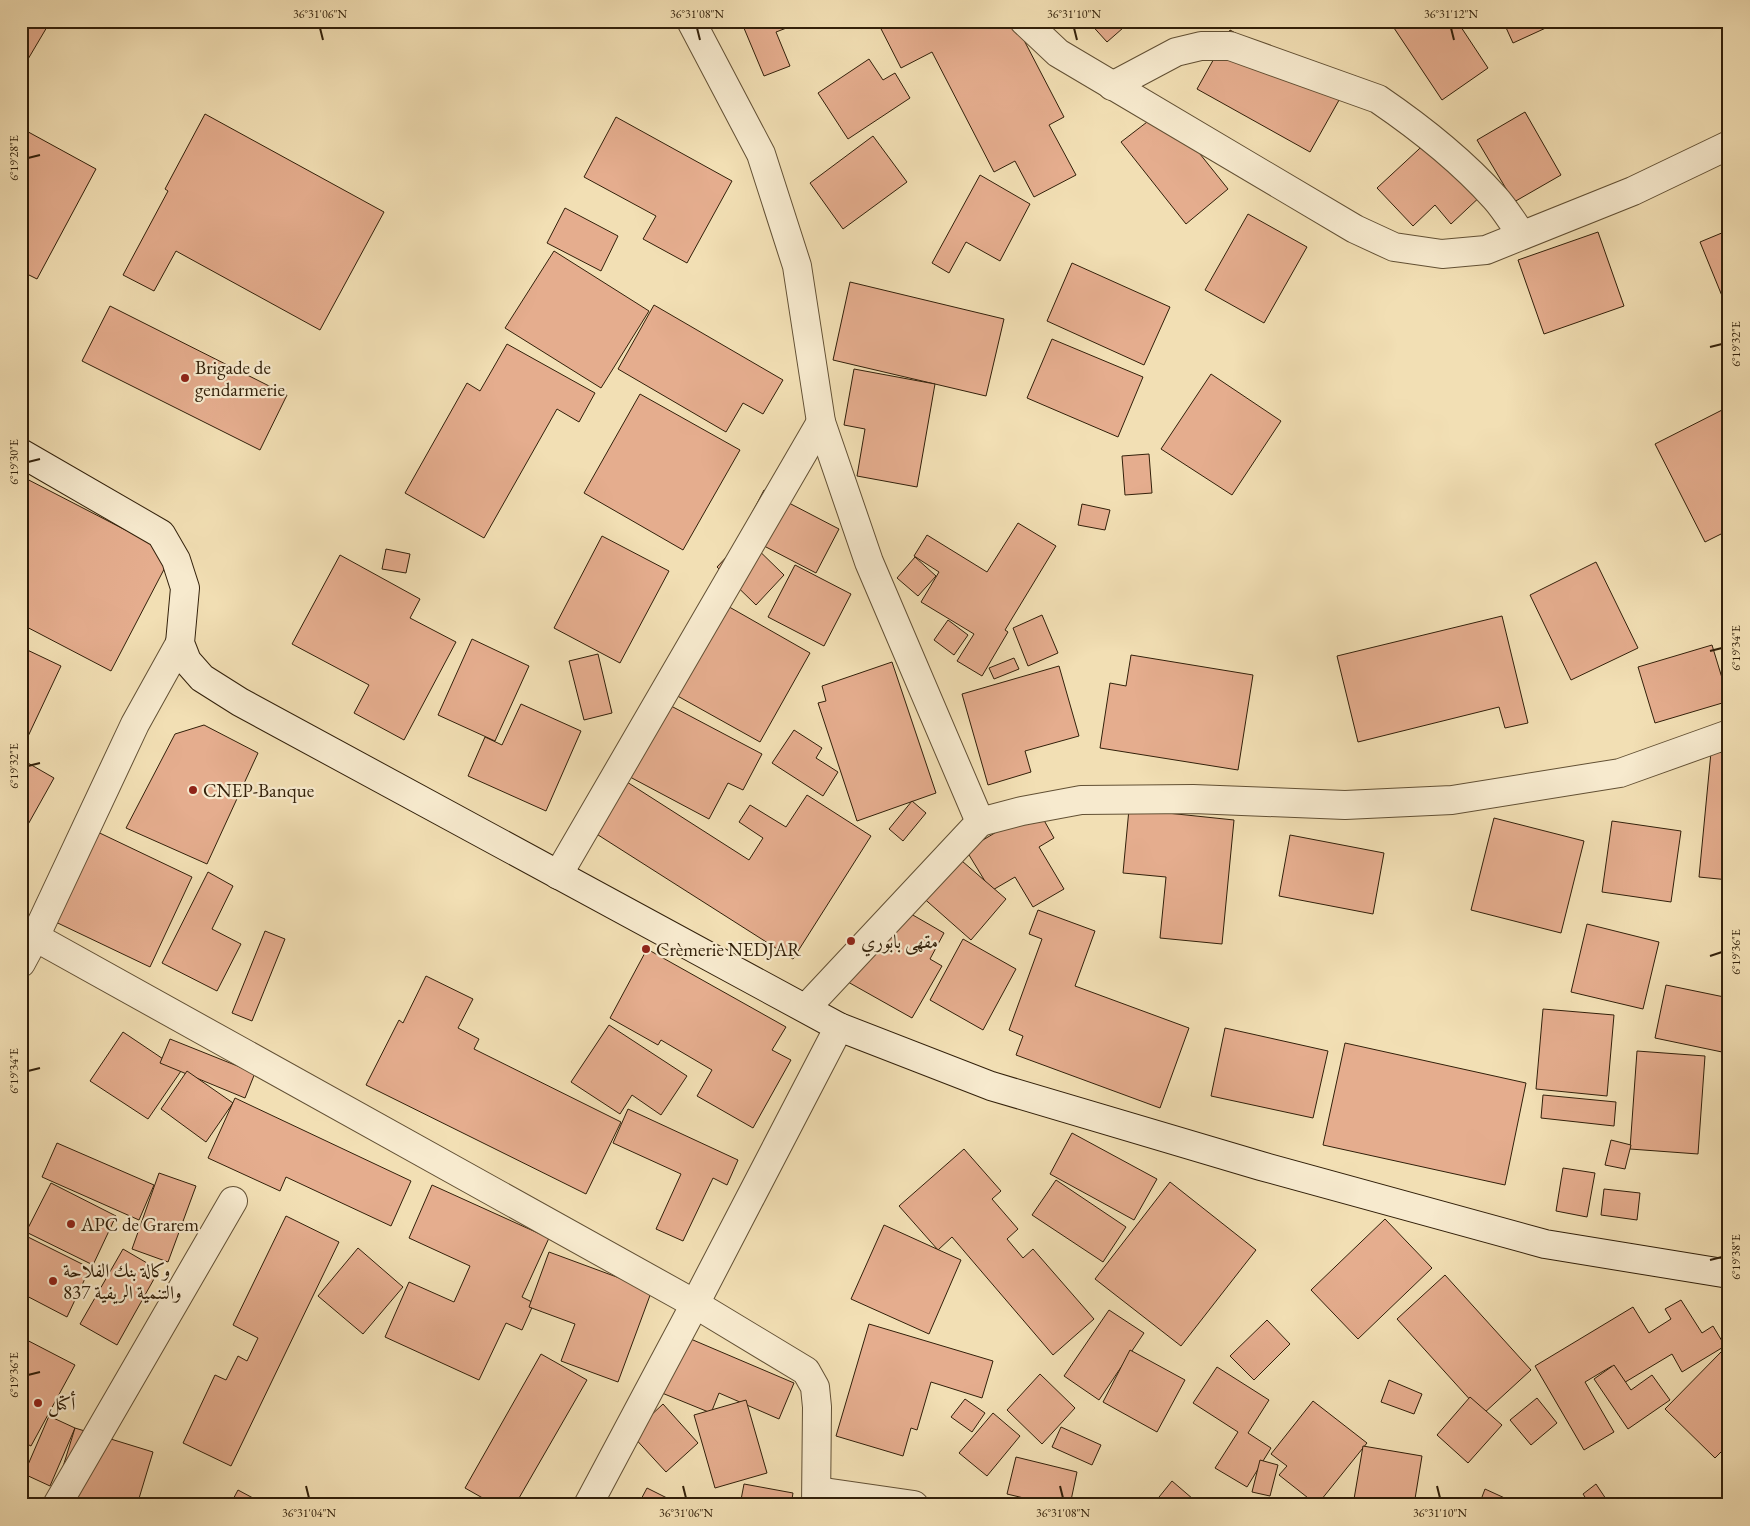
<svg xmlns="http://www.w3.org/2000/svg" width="1750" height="1526" viewBox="0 0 1750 1526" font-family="'EB Garamond',Amiri,serif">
	<rect width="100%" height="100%" fill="#f2dfb4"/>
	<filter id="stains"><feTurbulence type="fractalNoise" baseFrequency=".004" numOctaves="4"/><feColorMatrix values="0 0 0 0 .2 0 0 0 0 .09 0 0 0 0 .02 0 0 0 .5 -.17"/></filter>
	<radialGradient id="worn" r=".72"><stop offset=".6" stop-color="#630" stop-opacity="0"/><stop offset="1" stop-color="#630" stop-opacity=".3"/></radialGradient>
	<g fill="#e5ad8e" stroke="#32200a">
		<path d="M21,21h17l9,6 -26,44z"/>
		<path d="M741,21h55l1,3 -21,8 14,34 -26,10z"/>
		<path d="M877,21h93l3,5 8,-5h33l50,96 -15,8 27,50 -42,22 -19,-36 -21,11 -62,-120 -31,16z"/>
		<path d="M1088,21h43l-24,21z"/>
		<path d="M1404,21h53l31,47 -46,32 -48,-72z"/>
		<path d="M1503,21h58l-48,22z"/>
		<path d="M1230,30l113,63 -33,59 -113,-63z"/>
		<path d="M869,59l14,21 12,-7 15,25 -62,41 -30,-46z"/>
		<path d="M1164,109l64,80 -42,35 -65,-82z"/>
		<path d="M1525,112l36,63 -47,27 -37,-62z"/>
		<path d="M205,114l179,98 -64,118 -144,-79 -22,40 -31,-16 45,-84 -3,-2z"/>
		<path d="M616,117l116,64 -45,82 -44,-24 13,-23 -72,-39z"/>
		<path d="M21,128l75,41 -59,110 -16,-8z"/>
		<path d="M873,136l34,46 -64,47 -33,-46z"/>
		<path d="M1432,137l52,56 -33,31 -16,-19 -22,21 -36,-38z"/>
		<path d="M980,175l50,29 -30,57 -34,-19 -17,31 -17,-10z"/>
		<path d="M565,208l53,28 -17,35 -54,-28z"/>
		<path d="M1248,214l59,33 -43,76 -59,-33z"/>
		<path d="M1729,230v83l-29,-71z"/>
		<path d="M1598,232l26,74 -80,28 -26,-74z"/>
		<path d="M554,251l95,60 -48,77 -96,-60z"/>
		<path d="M1072,263l98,44 -26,58 -97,-44z"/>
		<path d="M850,282l154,37 -18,77 -153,-36z"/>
		<path d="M654,305l129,75 -20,34 -20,-11 -17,29 -108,-63z"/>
		<path d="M110,306l177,89 -27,55 -178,-89z"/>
		<path d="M1052,339l91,38 -25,60 -91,-39z"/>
		<path d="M507,344l88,49 -16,29 -22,-13 -73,129 -79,-45 62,-110 13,8z"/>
		<path d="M854,369l81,15 -18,103 -60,-11 8,-47 -21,-4z"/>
		<path d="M1211,374l70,47 -49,74 -71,-46z"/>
		<path d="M640,394l100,56 -57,100 -99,-57z"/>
		<path d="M1728,407l1,123 -24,12 -50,-98z"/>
		<path d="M1149,454l3,39 -27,2 -3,-39z"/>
		<path d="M21,476l151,78 -61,117 -90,-47v-51l7,-12 -7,-3z"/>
		<path d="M764,490l75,39 -23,44 -75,-39z"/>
		<path d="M1082,504l28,6 -5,20 -27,-5z"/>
		<path d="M1018,523l38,23 -51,84 3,2 -26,44 -25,-15 17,-27 -53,-32 18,-30 -25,-16 13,-21 60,37z"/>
		<path d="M602,536l67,35 -49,92 -66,-35z"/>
		<path d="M745,537l39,38 -28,30 -39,-38z"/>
		<path d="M386,549l24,5 -4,19 -24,-4z"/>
		<path d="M340,555l80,44 -10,19 46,24 -52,98 -50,-27 15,-28 -77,-41z"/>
		<path d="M915,557l21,19 -18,20 -21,-18z"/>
		<path d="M1596,562l42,86 -67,32 -41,-85z"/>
		<path d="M795,565l56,29 -27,52 -56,-29z"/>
		<path d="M717,600l93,53 -50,89 -95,-53z"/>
		<path d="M1042,615l16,38 -30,13 -15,-38z"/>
		<path d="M1502,616l26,107 -23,5 -6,-21 -141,35 -21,-86z"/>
		<path d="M948,620l20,15 -14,20 -20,-15z"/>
		<path d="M472,639l57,27 -34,75 -57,-26z"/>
		<path d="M1712,645l17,56 -74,22 -17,-56z"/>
		<path d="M21,647l40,19 -38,81 -2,-1z"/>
		<path d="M598,654l14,59 -28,7 -15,-59z"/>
		<path d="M1131,655l122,20 -15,95 -138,-22 10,-65 16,3z"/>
		<path d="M1014,658l5,11 -25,10 -5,-11z"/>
		<path d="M892,662l44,131 -79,28 -39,-118 8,-2 -4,-15z"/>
		<path d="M1059,666l20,70 -54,15 6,21 -43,13 -26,-91z"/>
		<path d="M654,697l108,57 -19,36 -15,-7 -19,36 -94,-50z"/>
		<path d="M521,704l60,27 -35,80 -78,-35 17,-39 17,8z"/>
		<path d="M204,725l54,28 -51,111 -81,-36 49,-94z"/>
		<path d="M794,730l28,18 -6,10 22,14 -15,24 -51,-33z"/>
		<path d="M1711,752l18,1v127l-30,-3z"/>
		<path d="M21,759l33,19 -33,59z"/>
		<path d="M616,775l133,85 14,-22 -24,-16 11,-17 36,22 21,-32 64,41 -78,123 -209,-133z"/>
		<path d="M912,801l14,12 -23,28 -14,-12z"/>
		<path d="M1037,808l17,30 -15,9 25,42 -31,18 -18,-30 -24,14 -25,-41z"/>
		<path d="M1129,809l105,11 -12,124 -62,-6 6,-61 -43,-4z"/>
		<path d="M1494,818l90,23 -23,92 -90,-23z"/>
		<path d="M1612,821l69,10 -10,71 -69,-10z"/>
		<path d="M85,826l107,51 -42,90 -107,-51z"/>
		<path d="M1290,835l94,18 -11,61 -94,-18z"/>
		<path d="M955,855l51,44 -35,41 -51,-45z"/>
		<path d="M208,872l25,14 -21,43 29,15 -24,47 -55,-28z"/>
		<path d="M892,903l52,30 -14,26 12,7 -30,52 -64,-36z"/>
		<path d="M1038,910l57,21 -20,55 114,42 -29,80 -144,-53 7,-19 -14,-6 33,-91 -13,-5z"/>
		<path d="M1587,924l72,18 -16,67 -72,-17z"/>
		<path d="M265,931l20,8 -33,82 -20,-8z"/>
		<path d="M963,939l53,30 -33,61 -53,-30z"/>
		<path d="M647,949l139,78 -14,23 19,10 -38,68 -56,-32 15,-26 -51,-30 -3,5 -48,-27z"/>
		<path d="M426,976l47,23 -15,29 21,11 -5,10 147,73 -35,72 -220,-109 33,-65 4,3z"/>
		<path d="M1666,985l63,13v22l-7,32 -67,-14z"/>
		<path d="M1543,1009l71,6 -7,81 -71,-7z"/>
		<path d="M609,1025l78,51 -26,39 -29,-20 -12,19 -49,-32z"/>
		<path d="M1225,1028l103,23 -15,67 -102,-22z"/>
		<path d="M123,1032l58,39 -33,48 -58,-38z"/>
		<path d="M170,1039l85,34 -10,25 -85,-35z"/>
		<path d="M1345,1043l181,40 -21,102 -182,-40z"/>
		<path d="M1637,1051l68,5 -7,98 -68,-5z"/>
		<path d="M187,1071l46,32 -27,39 -45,-33z"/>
		<path d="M1543,1095l73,7 -2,24 -73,-8z"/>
		<path d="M235,1098l176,83 -20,45 -105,-49 -6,14 -72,-33z"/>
		<path d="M628,1109l110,51 -11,25 -14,-7 -30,63 -27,-12 25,-55 -68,-31z"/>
		<path d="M1072,1133l85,46 -23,41 -84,-46z"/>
		<path d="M1611,1140l20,5 -6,24 -20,-4z"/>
		<path d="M57,1143l97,42 -15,35 -97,-43z"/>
		<path d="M964,1149l37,42 -9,8 26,30 -11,10 16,19 10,-9 61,70 -41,36 -101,-118 -14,13 -39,-44z"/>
		<path d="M1563,1168l32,5 -8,44 -31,-6z"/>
		<path d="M159,1173l37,13 -28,76 -36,-13z"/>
		<path d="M1056,1180l70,47 -23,35 -71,-47z"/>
		<path d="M1170,1182l86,68 -75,96 -86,-67z"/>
		<path d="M51,1183l65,33 -23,49 -67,-33z"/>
		<path d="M432,1185l117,53 -27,59 12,6 -12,27 -16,-7 -27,57 -94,-43 24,-55 45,20 16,-36 -61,-28z"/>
		<path d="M1604,1189l36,4 -3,27 -36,-5z"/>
		<path d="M286,1216l53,26 -108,224 -48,-23 32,-68 11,5 12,-24 9,5 11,-23 -25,-13z"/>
		<path d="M1385,1219l47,49 -74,71 -47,-49z"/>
		<path d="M884,1225l77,35 -32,74 -78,-35z"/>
		<path d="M26,1236l64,32 -23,49 -46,-24v-49z"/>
		<path d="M358,1248l45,39 -40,47 -45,-38z"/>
		<path d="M123,1249l36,21 -42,75 -37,-21z"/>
		<path d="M549,1252l103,38 -34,92 -57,-21 14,-37 -46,-17z"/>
		<path d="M1445,1275l86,95 -48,44 -86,-95z"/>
		<path d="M1681,1300l21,33 11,-7 12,20 -43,26 -10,-18 -50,30 -10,-18 -27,16 29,50 -30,18 -49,-84 98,-59 16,26 22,-14 -6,-10z"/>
		<path d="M1109,1310l35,23 -45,67 -35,-24z"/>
		<path d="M1267,1320l23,24 -36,36 -24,-24z"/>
		<path d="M869,1324l124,37 -11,37 -51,-16 -14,48 -6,-2 -8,28 -67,-20z"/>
		<path d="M21,1337l54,28 -44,81 -10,-5z"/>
		<path d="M686,1337l108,46 -15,36 -60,-26 -8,20 -49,-20z"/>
		<path d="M1130,1350l55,30 -28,52 -54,-30z"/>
		<path d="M1723,1350l6,5v49l-6,5 6,6v29l-14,14 -50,-49z"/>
		<path d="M541,1354l46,26 -72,125h-20l-30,-17z"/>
		<path d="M1614,1365l17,25 21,-15 18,25 -42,29 -34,-50z"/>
		<path d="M1217,1367l52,33 -21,33 23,15 -24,39 -32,-19 23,-36 -45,-29z"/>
		<path d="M1040,1374l35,34 -33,36 -35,-34z"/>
		<path d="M1389,1380l33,14 -8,20 -33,-12z"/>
		<path d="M1470,1397l32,28 -34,38 -31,-28z"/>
		<path d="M1537,1398l20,25 -26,22 -21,-25z"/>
		<path d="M965,1399l20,14 -13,19 -21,-15z"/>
		<path d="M746,1400l21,73 -52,15 -21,-73z"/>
		<path d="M1313,1401l54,42 -50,62 -38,-30 8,-9 -16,-12z"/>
		<path d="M663,1404l35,39 -32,29 -35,-38z"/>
		<path d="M993,1413l27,23 -33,40 -28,-23z"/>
		<path d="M49,1416l26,12 -25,58 -26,-12z"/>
		<path d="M1061,1427l40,18 -9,20 -40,-18z"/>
		<path d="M75,1428l78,24 -16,53h-65l-19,-6z"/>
		<path d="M1363,1446l59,10 -8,49h-61z"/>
		<path d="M1016,1457l61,15 -7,33h-17l-46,-11z"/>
		<path d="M1260,1460l18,5 -8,31 -18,-4z"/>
		<path d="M1172,1481l28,24h-42l-3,-3z"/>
		<path d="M744,1484l49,9 -2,12h-51z"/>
		<path d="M1596,1484l14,21h-20l-7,-11z"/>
		<path d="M647,1488l26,13 -2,4h-33z"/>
		<path d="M1485,1489l35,16h-41z"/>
		<path d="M238,1490l28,15h-36z"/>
		<path d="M1422,1498l43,4v3h-44z"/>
	</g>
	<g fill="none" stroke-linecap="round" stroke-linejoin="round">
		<defs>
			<g id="minor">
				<path d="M691,21l70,133 36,112 24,156 48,140 111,260 -174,186"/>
				<path d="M1024,21l34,32 297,176 39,18 48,7 44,-4 147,-59 96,-46"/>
				<path d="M1112,86l64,-34 25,-6h29l148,53c41,28 83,61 117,99 10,11 18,25 27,37"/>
				<path d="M980,822l42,-11 59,-11 112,-1 152,6 107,-5 168,-27 109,-39"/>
				<path d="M558,875l263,-453"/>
				<path d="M35,937l660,367 111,67 9,16 2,20 -1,98"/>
				<path d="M21,963l14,-26 100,-213 45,-81"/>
				<path d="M817,1491l97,14"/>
				<path d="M57,1505l176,-304"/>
			</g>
			<path id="tertiary" d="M588,1505l107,-201 144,-277"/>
			<path id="secondary" d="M21,453l140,81 15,26 9,28 -5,55 7,18 15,17 38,24 599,325 152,59 270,80 284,78 184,30"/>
		</defs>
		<use href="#minor" stroke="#625034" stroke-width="30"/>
		<use href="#tertiary" stroke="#625034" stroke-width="30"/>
		<use href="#secondary" stroke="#32200a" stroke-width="30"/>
		<use href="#minor" stroke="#f7eace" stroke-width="28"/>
		<use href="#tertiary" stroke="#f7eace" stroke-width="28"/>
		<use href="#secondary" stroke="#f7eace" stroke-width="28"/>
	</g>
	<path fill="none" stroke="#32200a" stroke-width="2" d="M320,28l3,12M697,28l3,12M1074,28l3,12M1451,28l3,12M28,158l12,-3M1710,347l12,-3M28,462l12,-3M1710,651l12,-3M28,766l12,-3M1710,956l12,-4M28,1071l12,-3M1710,1260l12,-3M28,1375l12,-3M306,1486l3,12M683,1486l3,12M1060,1486l3,12M1437,1486l3,12"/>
	<g fill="#8f2418" stroke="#f7eace" stroke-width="2">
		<circle cx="185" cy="378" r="5"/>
		<circle cx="193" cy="790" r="5"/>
		<circle cx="851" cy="941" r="5"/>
		<circle cx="646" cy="949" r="5"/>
		<circle cx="71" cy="1224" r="5"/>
		<circle cx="53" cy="1281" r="5"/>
		<circle cx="38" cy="1403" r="5"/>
	</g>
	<g text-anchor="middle" stroke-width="4.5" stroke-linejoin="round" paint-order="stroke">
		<g font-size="19" fill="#32200a" stroke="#f7eace" text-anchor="start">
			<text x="195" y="374">Brigade de<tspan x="195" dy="22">gendarmerie</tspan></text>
			<text x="203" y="797">CNEP-Banque</text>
			<text x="861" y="948">مقهى بابوري</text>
			<text x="656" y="956">Crèmerie NEDJAR</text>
			<text x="81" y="1231">APC de Grarem</text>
			<text x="63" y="1277">وكالة بنك الفلاحة<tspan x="63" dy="22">والتنمية الريفية 837</tspan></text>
			<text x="48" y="1410">أكتل</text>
		</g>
	</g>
	<rect width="1750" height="1526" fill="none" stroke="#f2dfb4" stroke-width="55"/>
	<rect x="28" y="28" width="1694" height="1470" fill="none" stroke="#32200a" stroke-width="2"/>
	<g font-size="12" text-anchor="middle" fill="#32200a">
		<text x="320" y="18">36°31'06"N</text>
		<text x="697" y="18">36°31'08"N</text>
		<text x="1074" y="18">36°31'10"N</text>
		<text x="1451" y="18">36°31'12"N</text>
		<text transform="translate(14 158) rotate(-90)" y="4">6°19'28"E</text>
		<text transform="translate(1736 344) rotate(-90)" y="4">6°19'32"E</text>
		<text transform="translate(14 462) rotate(-90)" y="4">6°19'30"E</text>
		<text transform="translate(1736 648) rotate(-90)" y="4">6°19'34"E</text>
		<text transform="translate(14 766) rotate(-90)" y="4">6°19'32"E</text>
		<text transform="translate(1736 952) rotate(-90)" y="4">6°19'36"E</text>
		<text transform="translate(14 1071) rotate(-90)" y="4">6°19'34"E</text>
		<text transform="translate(1736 1257) rotate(-90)" y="4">6°19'38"E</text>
		<text transform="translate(14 1375) rotate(-90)" y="4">6°19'36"E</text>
		<text x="309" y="1517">36°31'04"N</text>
		<text x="686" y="1517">36°31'06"N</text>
		<text x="1063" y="1517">36°31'08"N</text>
		<text x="1440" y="1517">36°31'10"N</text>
	</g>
	<rect width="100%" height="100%" filter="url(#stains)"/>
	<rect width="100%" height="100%" fill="url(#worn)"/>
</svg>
